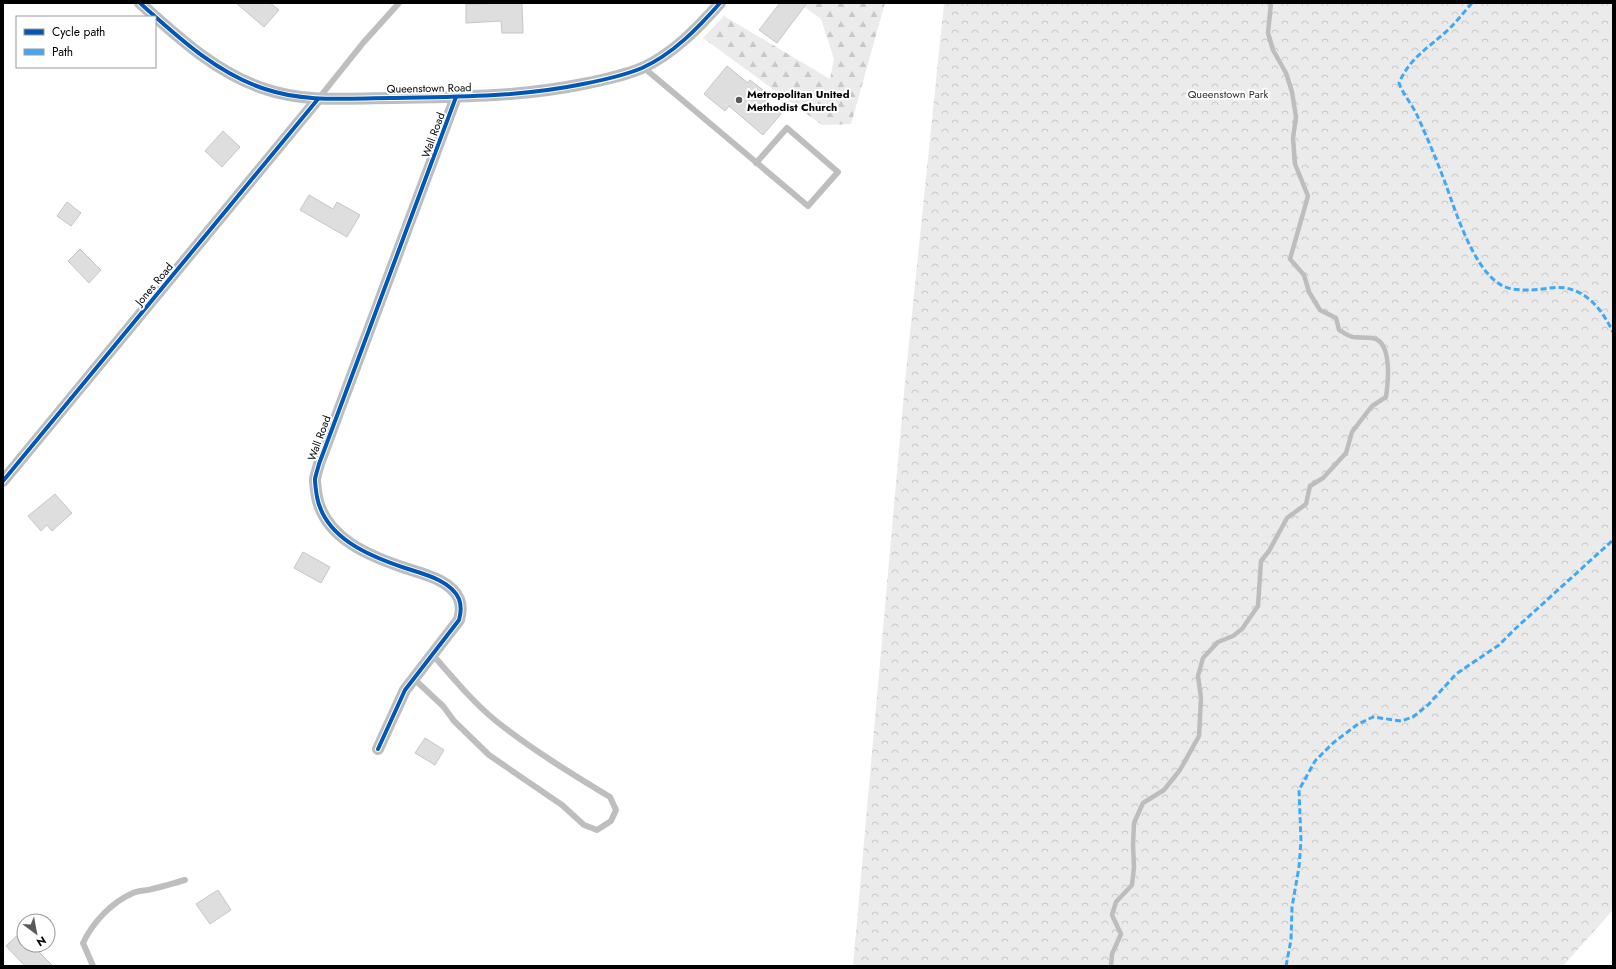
<svg xmlns="http://www.w3.org/2000/svg" width="1616" height="969" viewBox="0 0 1616 969" font-family="Jost,sans-serif">
	<defs>
		<pattern id="forest-firs" width="22" height="20" patternUnits="userSpaceOnUse"><rect width="22" height="20" fill="#ebebeb"/><path d="M5 1l3.5 6h-7zM16 11l3.5 6h-7z" fill="#c8c8c8"/></pattern>
		<pattern id="park-crowns" width="20" height="18" patternUnits="userSpaceOnUse"><rect width="20" height="18" fill="#ebebeb"/><path d="M2 6a3 3 0 1 1 6 0M12 15a3 3 0 1 1 6 0" fill="none" stroke="#c8c8c8"/></pattern>
	</defs>
	<rect width="100%" height="100%" fill="#fff"/>
	<path fill="url(#forest-firs)" d="M799,3h86l-34,121 -29,1 -119,-87 21,-22 106,63 4,-20 -13,-40z"/>
	<path fill="url(#park-crowns)" d="M944,3h669v907l-50,56h-710l52,-584z"/>
	<g fill="none" stroke-linecap="round" stroke-linejoin="round">
		<path stroke="#bdbdbd" stroke-width="4.5" d="M1111,966l1,-12 9,-20 -9,-19 4,-13 16,-17 2,-18 -1,-22 1,-22 9,-20 21,-13 16,-20 19,-34 2,-38 -3,-22 5,-18 15,-16 15,-6 9,-7 16,-23 3,-45 8,-10 18,-33 19,-14 4,-18 13,-8 23,-25 6,-21 20,-26 14,-9c2,-14 7,-56 -14,-59 -6,-1 -13,0 -19,-1 -5,-1 -10,-5 -14,-7l-3,-12 -16,-8 -11,-18 -5,-17 -14,-16 18,-63 -13,-32 -2,-26 3,-21 -4,-25 -6,-19 -13,-23 -5,-17 3,-30"/>
	</g>
	<g fill="#dedede" stroke="#c6c6c6">
		<path d="M236,3h34l9,7 -15,17z"/>
		<path d="M522,3l1,30h-21l-1,-12 -35,2v-19z"/>
		<path d="M780,3h27l-30,40 -18,-13z"/>
		<path d="M727,66l21,17 2,-3 13,10 -4,5 22,19 -18,21 -34,-29 -4,5 -21,-17z"/>
		<path d="M223,131l17,16 -18,20 -17,-16z"/>
		<path d="M309,195l24,14 4,-7 23,13 -13,22 -47,-27z"/>
		<path d="M67,202l14,11 -10,13 -14,-10z"/>
		<path d="M80,249l21,21 -12,13 -21,-22z"/>
		<path d="M55,494l17,19 -20,18 -5,-6 -6,6 -13,-15z"/>
		<path d="M303,552l27,15 -9,16 -27,-15z"/>
		<path d="M425,738l19,12 -9,15 -20,-12z"/>
		<path d="M218,890l13,20 -21,14 -14,-20z"/>
		<path d="M24,929v16h8l21,21h-28l-19,-20z"/>
	</g>
	<g fill="none" stroke-linecap="round" stroke-linejoin="round">
		<g stroke="#bebebe" stroke-width="6">
			<path d="M643,67l165,139 30,-34 -51,-44 -31,35"/>
			<path d="M319,98l44,-55 36,-40"/>
			<path d="M414,679l29,27 11,15 35,34 73,50 22,20 13,5 14,-9 5,-11 -6,-13c-38,-23 -79,-48 -114,-76 -23,-19 -44,-44 -63,-66"/>
			<path d="M93,966l-10,-23c10,-21 29,-41 50,-50 6,-3 13,-2 19,-4 11,-2 22,-6 33,-9"/>
		</g>
		<g stroke="#bebebe" stroke-width="12">
			<path d="M140,3c38,34 76,70 125,86 41,14 85,9 127,9 64,-1 128,-1 191,-14 20,-4 40,-8 59,-16 31,-14 56,-40 78,-65"/>
			<path d="M3,481l315,-382"/>
			<path d="M378,749l27,-59 54,-70c2,-7 3,-13 0,-21 -8,-19 -36,-25 -54,-31 -36,-12 -80,-30 -88,-71 -1,-6 -2,-13 -2,-18 1,-5 3,-11 4,-15l137,-367"/>
		</g>
		<g stroke="#3fa9f5" stroke-width="3" stroke-dasharray="6 3" stroke-linecap="butt">
			<path d="M1472,3c-8,9 -15,18 -23,26 -19,18 -39,28 -50,54 4,11 12,20 18,32 10,22 20,46 29,70 10,28 27,81 52,98 9,7 21,7 32,7 11,0 25,-4 36,-2 24,5 37,24 47,44"/>
			<path d="M1286,966l5,-26 1,-33 7,-40 2,-26 -2,-51 16,-29 18,-18 25,-19 15,-7 28,4 12,-4 16,-13 27,-30 43,-29 16,-16 98,-89"/>
		</g>
		<defs>
			<g id="cycleway">
				<path d="M140,3c38,34 76,70 125,86 41,14 85,9 127,9 64,-1 128,-1 191,-14 20,-4 40,-8 59,-16 31,-14 56,-40 78,-65"/>
				<path d="M3,481l315,-382"/>
				<path d="M378,749l27,-59 54,-70c2,-7 3,-13 0,-21 -8,-19 -36,-25 -54,-31 -36,-12 -80,-30 -88,-71 -1,-6 -2,-13 -2,-18 1,-5 3,-11 4,-15l137,-367"/>
			</g>
		</defs>
		<use href="#cycleway" stroke="#fff" stroke-width="6"/>
		<use href="#cycleway" stroke="#0057b8" stroke-width="4"/>
	</g>
	<circle fill="#595959" stroke="#fff" stroke-width="1.5" cx="739" cy="100" r="4"/>
	<g text-anchor="middle" stroke-width="4" stroke-linejoin="round" paint-order="stroke">
		<g font-size="11" fill="#000" stroke="#fff">
			<text transform="translate(429 88) rotate(-1)" y="4">Queenstown Road</text>
			<text transform="translate(433 135) rotate(-70)" y="4">Wall Road</text>
			<text transform="translate(154 284) rotate(-50)" y="4">Jones Road</text>
			<text transform="translate(319 438) rotate(-70)" y="4">Wall Road</text>
		</g>
		<g font-size="11" font-weight="bold" fill="#000" stroke="#fff" text-anchor="start">
			<text x="747" y="98">Metropolitan United<tspan x="747" dy="13">Methodist Church</tspan></text>
		</g>
		<g font-size="11" fill="#313131" stroke="#fff">
			<text x="1228" y="98">Queenstown Park</text>
		</g>
	</g>
	<rect width="1616" height="969" fill="none" stroke="#000000" stroke-width="8"/>
	<rect x="16" y="16" width="140" height="52" fill="#ffffff" stroke="#999999"/>
	<rect x="24" y="29" width="20" height="6" fill="#0057b8" stroke="#999999"/>
	<text x="52" y="36" font-size="12" fill="#000000">Cycle path</text>
	<rect x="24" y="49" width="20" height="6" fill="#3fa9f5" stroke="#999999"/>
	<text x="52" y="56" font-size="12" fill="#000000">Path</text>
	<g transform="translate(36 933) rotate(148)"><circle r="19" fill="#ffffff" stroke="#999999"/>
	<path d="M0-3L7 15L0 10L-7 15Z" fill="#595959"/>
	<text y="-6" font-size="11" font-weight="bold" text-anchor="middle" fill="#000000">N</text>
	</g>
</svg>
